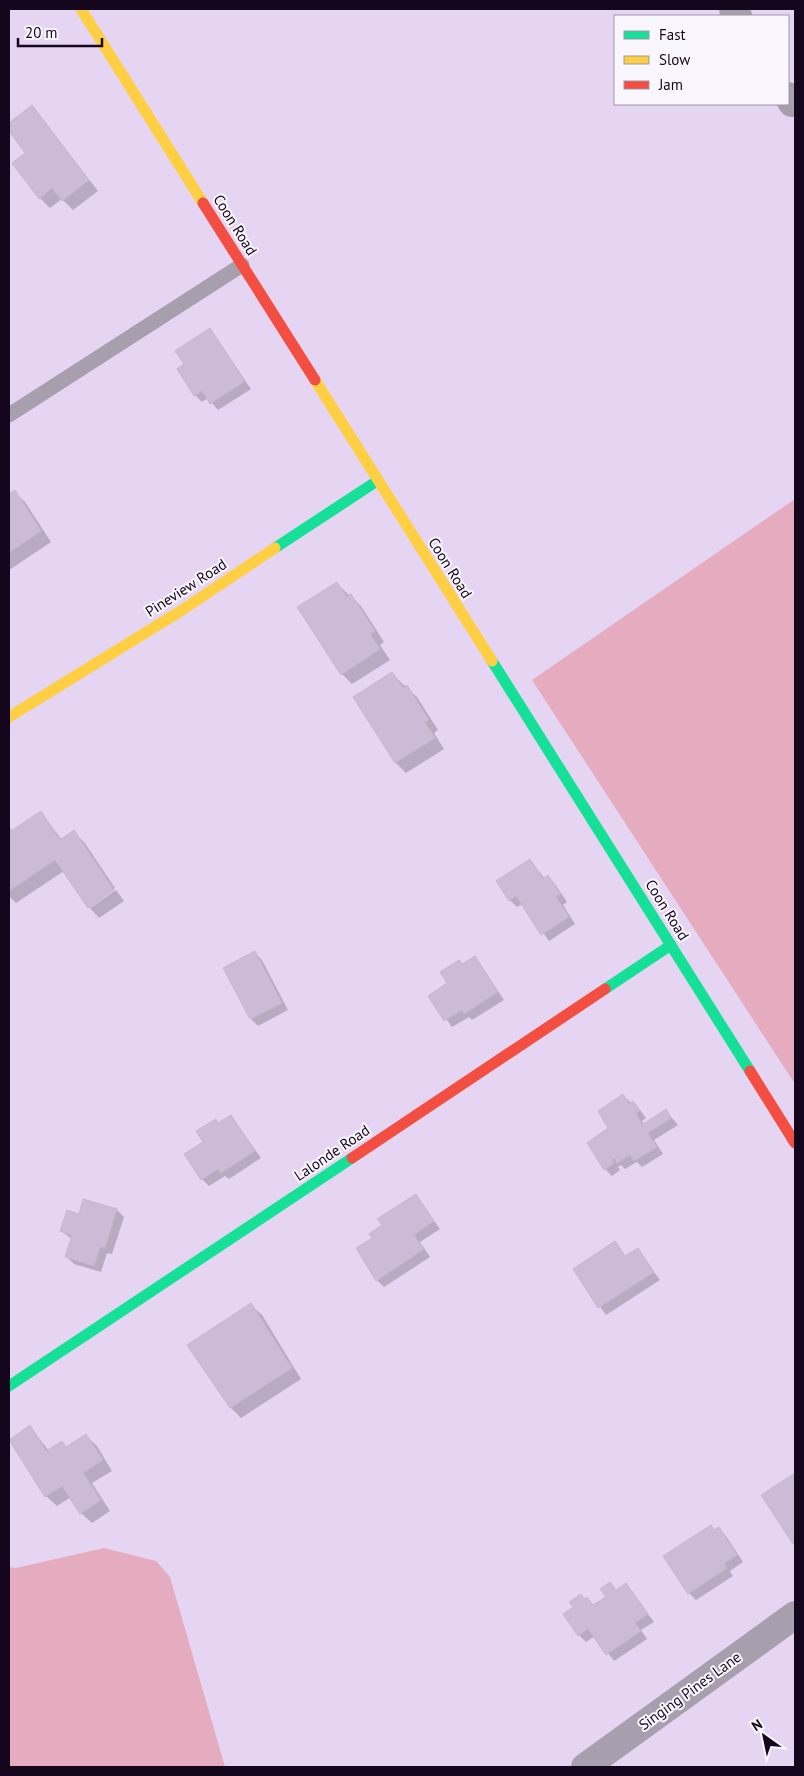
<svg xmlns="http://www.w3.org/2000/svg" width="804" height="1776" viewBox="0 0 804 1776" font-family="'PT Sans',sans-serif">
	<rect width="100%" height="100%" fill="#e6d5f2"/>
	<g fill="#e5abbf">
		<path d="M795,499v585l-263,-404z"/>
		<path d="M104,1548l52,13 14,16 55,190h-216v-200l7,1z"/>
	</g>
	<g fill="#0003">
		<path d="M32,107l66,84 -25,19 -11,-11 -12,9 -10,-10 -13,-45 -18,-24v-5z"/>
		<path d="M210,329l41,60 -33,21 -10,-12 -6,4 -7,-7 -9,-30z"/>
		<path d="M14,492l11,10 26,40 -42,28v-75z"/>
		<path d="M337,584l24,22 23,36 -4,3 10,15 -38,24 -10,-10z"/>
		<path d="M392,674l25,23 21,33 -4,3 10,16 -38,24 -10,-10 -41,-65z"/>
		<path d="M41,813l21,27 11,-8 11,10 31,46 -26,20 -25,-37 -48,32 -7,-7v-69l4,4z"/>
		<path d="M530,860l15,19 3,-2 7,7 12,18 -4,3 12,19 -26,17 -26,-37 -6,3 -7,-7z"/>
		<path d="M116,890l8,11 -25,17 -9,-10z"/>
		<path d="M255,953l7,7 26,50 -30,16 -7,-7 -26,-51z"/>
		<path d="M475,957l29,43 -32,20 -3,-3 -17,10 -23,-31 20,-13 10,-22 4,4z"/>
		<path d="M623,1096l17,14 6,8 -4,3 2,4 22,-14 12,14 -24,15 9,14 -21,13 -5,-5 -12,7 -4,-4 -3,2 2,3 -8,6 -7,-7 5,-41z"/>
		<path d="M231,1116l30,42 -32,21 -4,-3 -16,10 -7,-7 3,-37 14,-18z"/>
		<path d="M416,1196l24,33 -20,13 10,15 -46,30 -7,-7 -4,-42z"/>
		<path d="M84,1200l33,10 7,7 -12,37 -5,-1 -6,19 -27,-8 -7,-7 5,-18 -11,-8 18,-16z"/>
		<path d="M615,1243l6,6h-2l8,13 11,-12 22,30 -54,35 -32,-46z"/>
		<path d="M251,1305l11,10 39,64 -60,39 -10,-10 -42,-63z"/>
		<path d="M30,1427l19,24 13,-9 5,6 19,-12 11,10 15,25 -20,12 18,28 -18,12 -11,-10 -10,-16 -14,9 -11,-10 -36,-57z"/>
		<path d="M795,1475v70l-32,-50z"/>
		<path d="M710,1526l5,5 4,-2 7,7 17,26 -13,9 3,5 -37,24 -7,-7z"/>
		<path d="M610,1584l7,6 8,-6 29,38 -13,8 6,9 -33,22 -19,-25 -9,6 -7,-7 -5,-28 7,-11 14,10 13,-9z"/>
	</g>
	<g fill="#cbbbd7" stroke="#c6b7d0">
		<path d="M32,105l57,75 -27,21 -10,-13 -13,11 -27,-36 13,-10 -16,-22v-8z"/>
		<path d="M210,328l35,53 -35,23 -8,-13 -8,5 -17,-27 7,-5 -9,-13z"/>
		<path d="M15,490l26,41 -32,22v-59z"/>
		<path d="M337,582l10,15 4,-3 24,37 -5,3 10,15 -39,26 -44,-68z"/>
		<path d="M392,672l11,16 4,-3 22,35 -4,2 10,16 -40,25 -42,-66z"/>
		<path d="M41,811l19,29 14,-10 40,60 -26,18 -33,-48 -46,31v-64l2,4z"/>
		<path d="M530,859l13,20 5,-4 13,19 -5,3 13,20 -28,18 -25,-39 -7,5 -13,-20z"/>
		<path d="M255,951l27,52 -32,16 -27,-51z"/>
		<path d="M475,956l23,36 -34,22 -2,-4 -18,11 -16,-25 19,-13 -7,-11 19,-12 3,4z"/>
		<path d="M623,1094l6,10 4,-3 7,10 -4,2 6,12 24,-16 5,9 -23,15 9,14 -23,14 -4,-6 -13,8 -3,-5 -2,1 2,4 -10,7 -17,-27 21,-15 -10,-17z"/>
		<path d="M231,1115l24,36 -34,22 -3,-4 -17,11 -17,-26 19,-12 -7,-11 20,-12 2,4z"/>
		<path d="M416,1194l18,27 -20,14 10,14 -48,32 -20,-33 16,-10 -3,-4 13,-9 -5,-6z"/>
		<path d="M83,1199l34,10 -12,39 -5,-1 -6,19 -29,-9 7,-22 -12,-4 7,-21 12,4z"/>
		<path d="M615,1241l10,15 13,-8 16,24 -56,36 -25,-39z"/>
		<path d="M251,1303l41,65 -62,40 -43,-63z"/>
		<path d="M30,1425l16,26 16,-10 4,6 20,-13 17,26 -20,13 18,27 -21,14 -18,-28 -17,11 -36,-57z"/>
		<path d="M795,1473v69l-2,2 -32,-49z"/>
		<path d="M711,1525l3,5 5,-3 18,28 -13,8 3,5 -39,26 -25,-38z"/>
		<path d="M610,1582l6,8 10,-7 22,31 -13,9 6,8 -35,24 -18,-26 -10,7 -15,-22 10,-7 -4,-5 12,-8 3,5 3,-2 6,8 13,-8 -6,-8z"/>
	</g>
	<g fill="none" stroke-linecap="round" stroke-linejoin="round">
		<path stroke="#a79fad" stroke-width="15" d="M9,415l233,-150"/>
		<g stroke="#a79fad" stroke-width="28">
			<path d="M733,9l5,7"/>
			<path d="M788,96l4,7"/>
			<path d="M585,1767l210,-152"/>
		</g>
		<g stroke="#16e098" stroke-width="11">
			<path d="M275,548l102,-67"/>
			<path d="M492,661l258,410"/>
			<path d="M605,989l66,-44"/>
			<path d="M9,1386l343,-228"/>
		</g>
		<g stroke="#ffcf43" stroke-width="11">
			<path d="M81,9l122,194"/>
			<path d="M315,380l177,281"/>
			<path d="M9,717l170,-105 96,-64"/>
		</g>
		<g stroke="#f24e42" stroke-width="11">
			<path d="M203,203l112,177"/>
			<path d="M750,1071l45,72"/>
			<path d="M352,1158l253,-169"/>
		</g>
	</g>
	<g text-anchor="middle" stroke-width="4" stroke-linejoin="round" paint-order="stroke">
		<g font-size="15" fill="#14061d" stroke="#faf6fd">
			<text transform="translate(235 225) rotate(58)" y="5">Coon Road</text>
			<text transform="translate(450 568) rotate(58)" y="5">Coon Road</text>
			<text transform="translate(186 588) rotate(-33)" y="5">Pineview Road</text>
			<text transform="translate(667 910) rotate(58)" y="5">Coon Road</text>
			<text transform="translate(332 1153) rotate(-34)" y="5">Lalonde Road</text>
			<text transform="translate(690 1691) rotate(-36)" y="5">Singing Pines Lane</text>
		</g>
	</g>
	<rect width="804" height="1776" fill="none" stroke="#14061d" stroke-width="20"/>
	<rect x="614" y="15" width="175" height="90" fill="#faf6fd" stroke="#9e96a3"/>
	<rect x="624" y="31" width="25" height="8" fill="#16e098" stroke="#9e96a3"/>
	<text x="659" y="40" font-size="15" fill="#14061d">Fast</text>
	<rect x="624" y="56" width="25" height="8" fill="#ffcf43" stroke="#9e96a3"/>
	<text x="659" y="65" font-size="15" fill="#14061d">Slow</text>
	<rect x="624" y="81" width="25" height="8" fill="#f24e42" stroke="#9e96a3"/>
	<text x="659" y="90" font-size="15" fill="#14061d">Jam</text>
	<g transform="translate(764 1736) rotate(327)" stroke="#faf6fd" stroke-width="4" paint-order="stroke">
	<path d="M0-4L9 19L0 12L-9 19Z" fill="#14061d"/>
	<text y="-8" font-size="14" font-weight="bold" text-anchor="middle" fill="#14061d">N</text>
	</g>
	<path d="M18 38v8h84v-8" fill="none" stroke="#14061d" stroke-width="2.5"/>
	<text x="25" y="38" font-size="15" fill="#14061d" stroke="#faf6fd" stroke-width="4" paint-order="stroke">20 m</text>
</svg>
